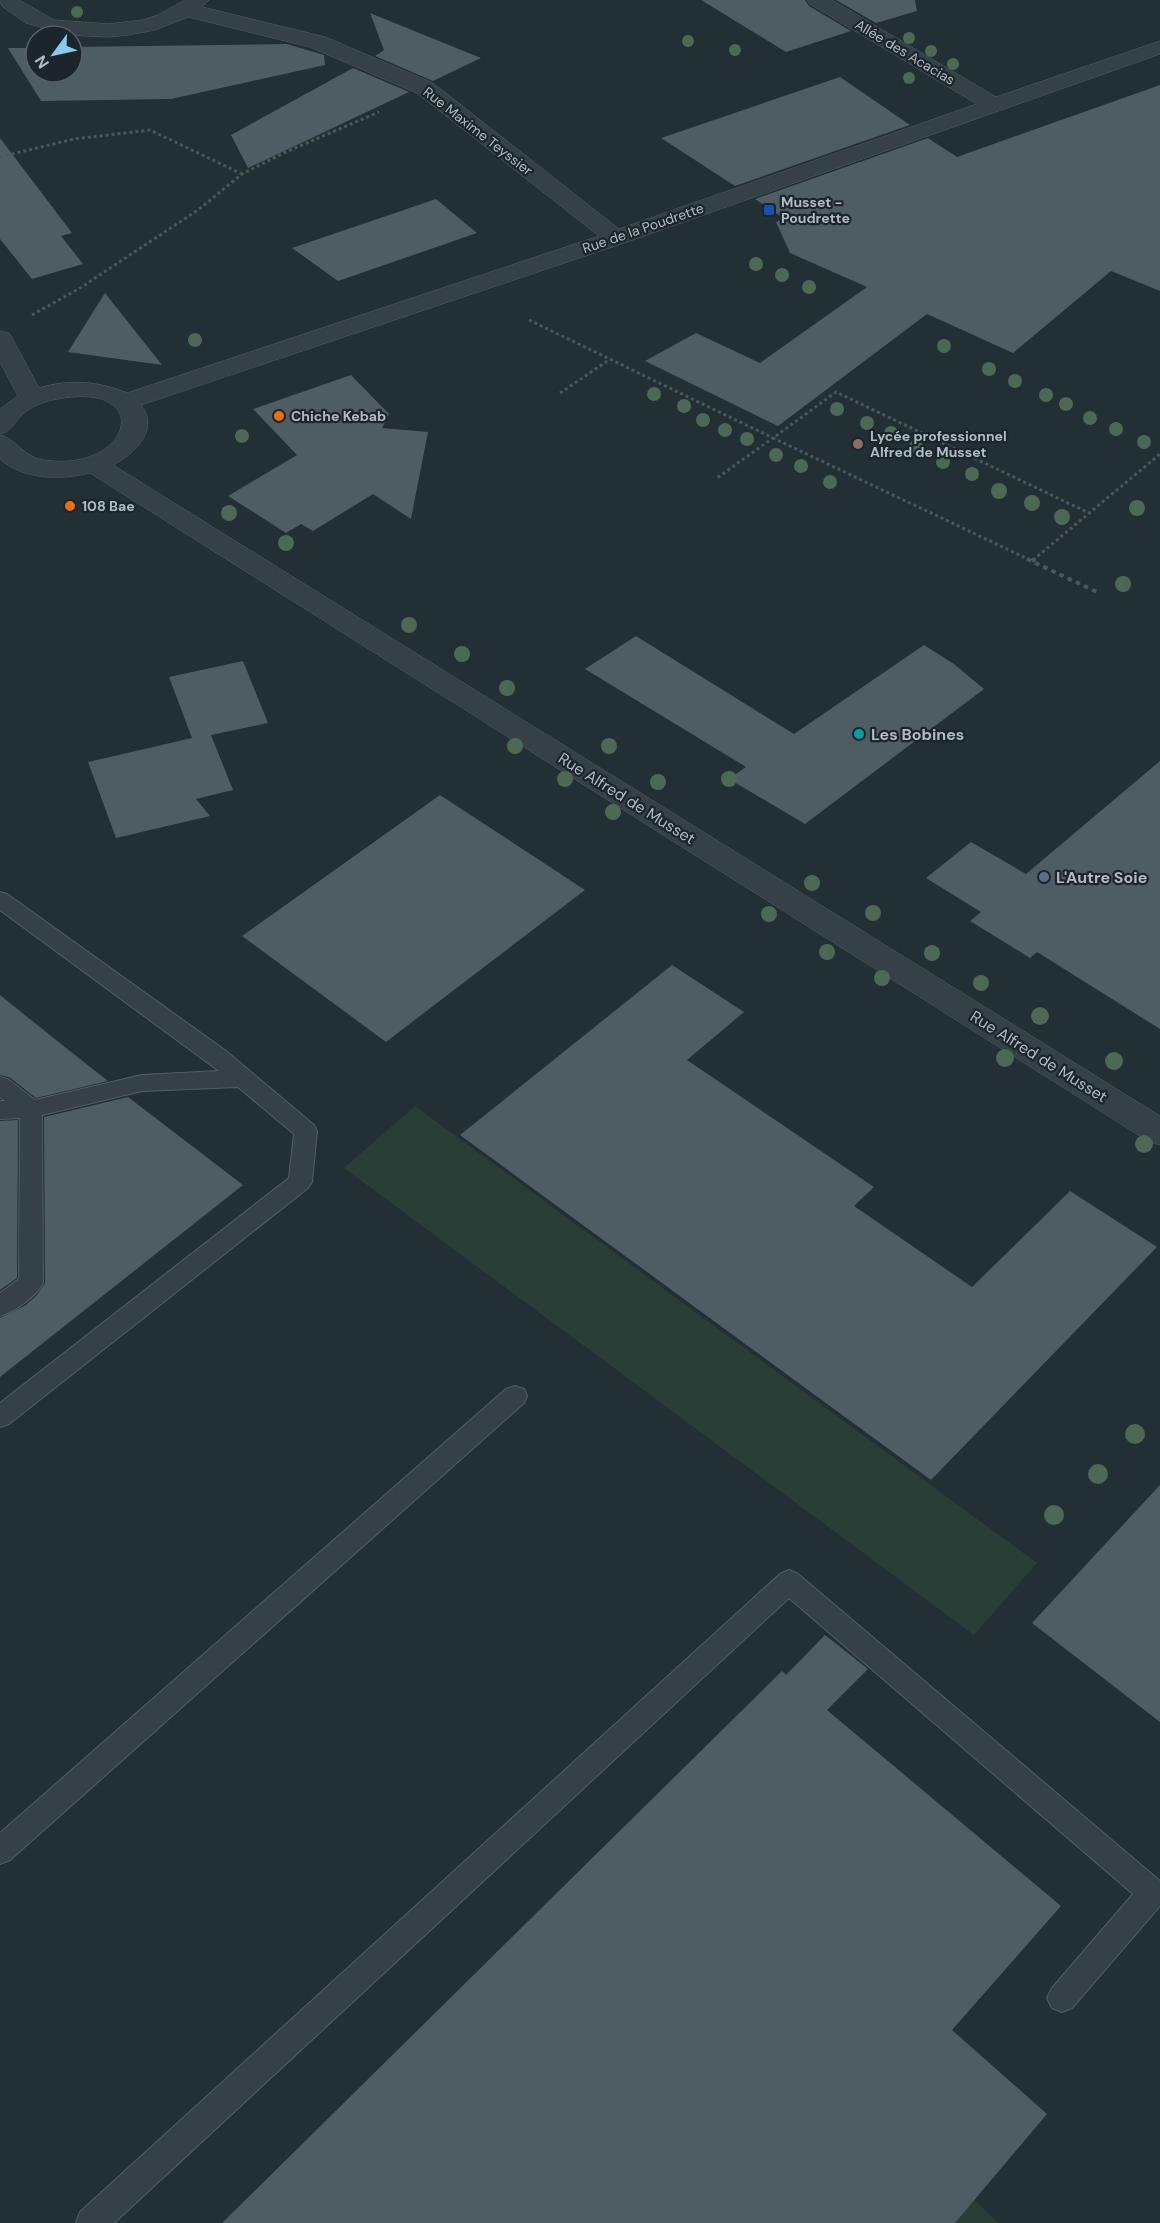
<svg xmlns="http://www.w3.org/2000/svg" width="1160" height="2223" viewBox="0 0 1160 2223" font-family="'DM Sans',sans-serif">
	<rect width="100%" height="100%" fill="#222f35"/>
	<g fill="#2a3e38">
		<path d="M415,1106l622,457 -63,72 -630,-467z"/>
		<path d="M974,2200l25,23h-44z"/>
	</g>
	<g fill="#4e5c64">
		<path d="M701,0h104l4,6 42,25 -65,21z"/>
		<path d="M836,0h79l2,11 -41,12z"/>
		<path d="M370,13l111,45 -48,23 -58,-25 9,-6z"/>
		<path d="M287,44l37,11 1,10 -154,34 -130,2 -33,-53h28v24h36v-25z"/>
		<path d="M353,68l56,24 -161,76 -17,-33z"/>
		<path d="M840,77l70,48 -175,61 -74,-48z"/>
		<path d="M1160,85v206l-49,-20 -98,82 -86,-39 -149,112 -133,-65 51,-28 64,30 107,-76 -77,-34 -14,-31 9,-3 -30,-20 173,-61 29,19z"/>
		<path d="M0,138l72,95 -11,3 22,28 -51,15 -32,-40z"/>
		<path d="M436,199l41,34 -139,48 -46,-33z"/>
		<path d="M105,293l57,72 -94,-13z"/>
		<path d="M351,375l38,39 -7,14 46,4 -17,87 -38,-25 -60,37 -12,-7 -15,9 -58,-37 69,-41 -44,-46z"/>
		<path d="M636,636l158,98 130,-89 30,19 30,25 -179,135 -76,-45 17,-12 -161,-98z"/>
		<path d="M243,661l25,62 -57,12 22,55 -37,9 14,17 -94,22 -28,-76 104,-24 -23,-61z"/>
		<path d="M1160,761v268l-123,-77 -7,6 -60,-37 11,-9 -55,-34 45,-36 55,32z"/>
		<path d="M440,795l145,95 -199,152 -144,-106z"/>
		<path d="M672,965l72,47 -57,48 187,127 -20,19 118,81 98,-96 87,56 -226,233 -471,-345z"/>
		<path d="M0,995l56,45 52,41 -72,17 -27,-21 -9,-2z"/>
		<path d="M128,1097l115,88 -243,192v-59l26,-13 11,-10 8,-12 -1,-166z"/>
		<path d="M18,1120l-1,158 -17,12v-169z"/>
		<path d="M1160,1485v237l-128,-99z"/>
		<path d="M825,1635l43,34 -41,41 234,196 -109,124 95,84 -92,109h-733l560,-552 4,4z"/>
	</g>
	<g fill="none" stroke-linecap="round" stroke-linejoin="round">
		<defs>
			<g id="lane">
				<path d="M0,892l7,2 219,157 88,74 3,6 -5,51 -4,6 -299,236 -9,3v-24l289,-225 5,-44 -56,-47 -96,4 -100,24 1,168c-7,14 -28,28 -43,33v-23l19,-14 1,-161 -20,1v-18h5l-5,-4v-20l8,2 27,21 107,-25 77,-4 -219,-161z"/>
				<path d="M515,1386l9,3 3,7 -3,7 -514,457 -10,4v-31l506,-444z"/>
				<path d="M789,1570l9,4 362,307v25l-88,102 -10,4 -10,-4 -5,-10 5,-10 81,-94 -344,-296 -675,625h-38l4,-11 700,-638z"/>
			</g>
			<path id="street" d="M0,0h19l35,20 54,4 35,-4 15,-5 27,-15h24l-7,7 123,30 108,46 186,146 358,-125 -167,-100 -3,-4h25l164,97 164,-56v13l-536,189 -483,162c19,24 -6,49 -28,60l1047,651v29l-12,-4 -1058,-668c-29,7 -67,7 -90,-14v-24c16,4 24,22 43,25 90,14 113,-80 14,-61 -12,2 -28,8 -37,18 -7,8 -9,14 -20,17v-25l18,-13 -18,-34v-31l9,2 3,5 27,50c30,-9 59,-7 88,5l472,-157 -182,-143 -107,-46 -122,-30 -33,13 -27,5 -20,2 -40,-2 -42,-12 -23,-16z"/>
		</defs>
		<use href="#lane" stroke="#535e64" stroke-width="2"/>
		<use href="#street" stroke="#535e64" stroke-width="1"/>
		<g stroke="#485a58" stroke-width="3" stroke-dasharray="3 3" stroke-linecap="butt">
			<path d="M0,157l74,-18 76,-9 92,44"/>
			<path d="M32,315l48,-27 118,-78 44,-36 46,-23 91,-39"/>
			<path d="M529,320l244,118 -56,40"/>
			<path d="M560,393l49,-33"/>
			<path d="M1030,560l-257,-122 63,-46 253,121"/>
			<path d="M1033,560l127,-106"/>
		</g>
		<g stroke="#485a58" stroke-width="4" stroke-dasharray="4.5 4.5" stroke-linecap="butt">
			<path d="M1027,559l70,33"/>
			<path d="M1032,561l3,-2"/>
		</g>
		<use href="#lane" fill="#354146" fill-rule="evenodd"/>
		<use href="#street" fill="#354146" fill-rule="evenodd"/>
	</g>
	<g fill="#4e6856">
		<circle cx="77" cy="12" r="6"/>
		<circle cx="909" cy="38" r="6"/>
		<circle cx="688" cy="41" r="6"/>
		<circle cx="735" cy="50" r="6"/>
		<circle cx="931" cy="51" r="6"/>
		<circle cx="953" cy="64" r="6"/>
		<circle cx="909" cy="78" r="6"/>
		<circle cx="756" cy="264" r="7"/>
		<circle cx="782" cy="275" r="7"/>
		<circle cx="809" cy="287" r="7"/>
		<circle cx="195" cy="340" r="7"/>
		<circle cx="944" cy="346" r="7"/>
		<circle cx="989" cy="369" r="7"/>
		<circle cx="1015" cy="381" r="7"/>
		<circle cx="654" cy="394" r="7"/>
		<circle cx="1046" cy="395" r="7"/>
		<circle cx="1066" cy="404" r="7"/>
		<circle cx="684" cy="406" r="7"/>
		<circle cx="837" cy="409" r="7"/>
		<circle cx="1090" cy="418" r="7"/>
		<circle cx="703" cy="420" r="7"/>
		<circle cx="867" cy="423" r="7"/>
		<circle cx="1116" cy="429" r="7"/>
		<circle cx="725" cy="430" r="7"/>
		<circle cx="891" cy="433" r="7"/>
		<circle cx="242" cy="436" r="7"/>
		<circle cx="747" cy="439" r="7"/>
		<circle cx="1144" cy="442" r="7"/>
		<circle cx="916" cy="447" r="7"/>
		<circle cx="776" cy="455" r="7"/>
		<circle cx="943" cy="462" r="7"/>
		<circle cx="801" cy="466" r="7"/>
		<circle cx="972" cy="474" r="7"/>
		<circle cx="830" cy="482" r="7"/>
		<circle cx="999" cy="491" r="8"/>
		<circle cx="1032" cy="503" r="8"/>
		<circle cx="1137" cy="508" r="8"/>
		<circle cx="229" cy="513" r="8"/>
		<circle cx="1062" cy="517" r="8"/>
		<circle cx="286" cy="543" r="8"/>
		<circle cx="1123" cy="584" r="8"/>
		<circle cx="409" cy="625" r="8"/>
		<circle cx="462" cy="654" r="8"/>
		<circle cx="507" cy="688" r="8"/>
		<circle cx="515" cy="746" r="8"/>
		<circle cx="609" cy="746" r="8"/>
		<circle cx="565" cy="779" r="8"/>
		<circle cx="729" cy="779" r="8"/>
		<circle cx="658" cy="782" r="8"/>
		<circle cx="613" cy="812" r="8"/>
		<circle cx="812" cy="883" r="8"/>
		<circle cx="873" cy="913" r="8"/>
		<circle cx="769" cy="914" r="8"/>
		<circle cx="827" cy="952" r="8"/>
		<circle cx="932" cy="953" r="8"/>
		<circle cx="882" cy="978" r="8"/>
		<circle cx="981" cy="983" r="8"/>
		<circle cx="1040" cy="1016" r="9"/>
		<circle cx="1005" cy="1058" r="9"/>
		<circle cx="1114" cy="1061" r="9"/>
		<circle cx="1144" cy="1144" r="9"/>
		<circle cx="1135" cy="1434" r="10"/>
		<circle cx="1098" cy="1474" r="10"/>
		<circle cx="1054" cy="1515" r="10"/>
	</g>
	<rect fill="#1a4fb4" stroke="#1b252b" stroke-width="2" x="763" y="204" width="12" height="12" rx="3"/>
	<g fill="#e8710a" stroke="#1b252b" stroke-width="2">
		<circle cx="279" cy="416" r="6"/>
		<circle cx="70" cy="506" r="6"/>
	</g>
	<circle fill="#8d6e63" stroke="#1b252b" stroke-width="2" cx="858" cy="444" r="6"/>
	<circle fill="#0f9aa8" stroke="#1b252b" stroke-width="2" cx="859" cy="734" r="6"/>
	<circle fill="#5c6f8a" stroke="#1b252b" stroke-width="2" cx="1044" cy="877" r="6"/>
	<g text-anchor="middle" stroke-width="4.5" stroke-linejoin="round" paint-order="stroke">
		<g font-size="14" fill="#b0bcc3" stroke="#1b252b">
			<text transform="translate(905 52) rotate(31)" y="5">Allée des Acacias</text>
			<text transform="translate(478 131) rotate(38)" y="5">Rue Maxime Teyssier</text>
			<text transform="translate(643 228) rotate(-19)" y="5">Rue de la Poudrette</text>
		</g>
		<g font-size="14" font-weight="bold" fill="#b0bcc3" stroke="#1b252b" text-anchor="start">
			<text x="781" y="207">Musset -<tspan x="781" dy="16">Poudrette</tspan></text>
			<text x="291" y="421">Chiche Kebab</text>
			<text x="870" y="441">Lycée professionnel<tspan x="870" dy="16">Alfred de Musset</tspan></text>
			<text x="82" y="511">108 Bae</text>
		</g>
		<g font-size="16" font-weight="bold" fill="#b0bcc3" stroke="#1b252b" text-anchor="start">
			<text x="871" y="740">Les Bobines</text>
			<text x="1056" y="883">L'Autre Soie</text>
		</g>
		<g font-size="16" fill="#b0bcc3" stroke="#1b252b">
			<text transform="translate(627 798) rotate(32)" y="6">Rue Alfred de Musset</text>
			<text transform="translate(1039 1056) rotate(32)" y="6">Rue Alfred de Musset</text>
		</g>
	</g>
	<g transform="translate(54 54) rotate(237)"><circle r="28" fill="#1b252b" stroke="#576168" stroke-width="1.5"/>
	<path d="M0-4.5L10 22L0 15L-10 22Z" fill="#8bc9ed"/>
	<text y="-9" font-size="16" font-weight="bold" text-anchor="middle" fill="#b0bcc3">N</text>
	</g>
</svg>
